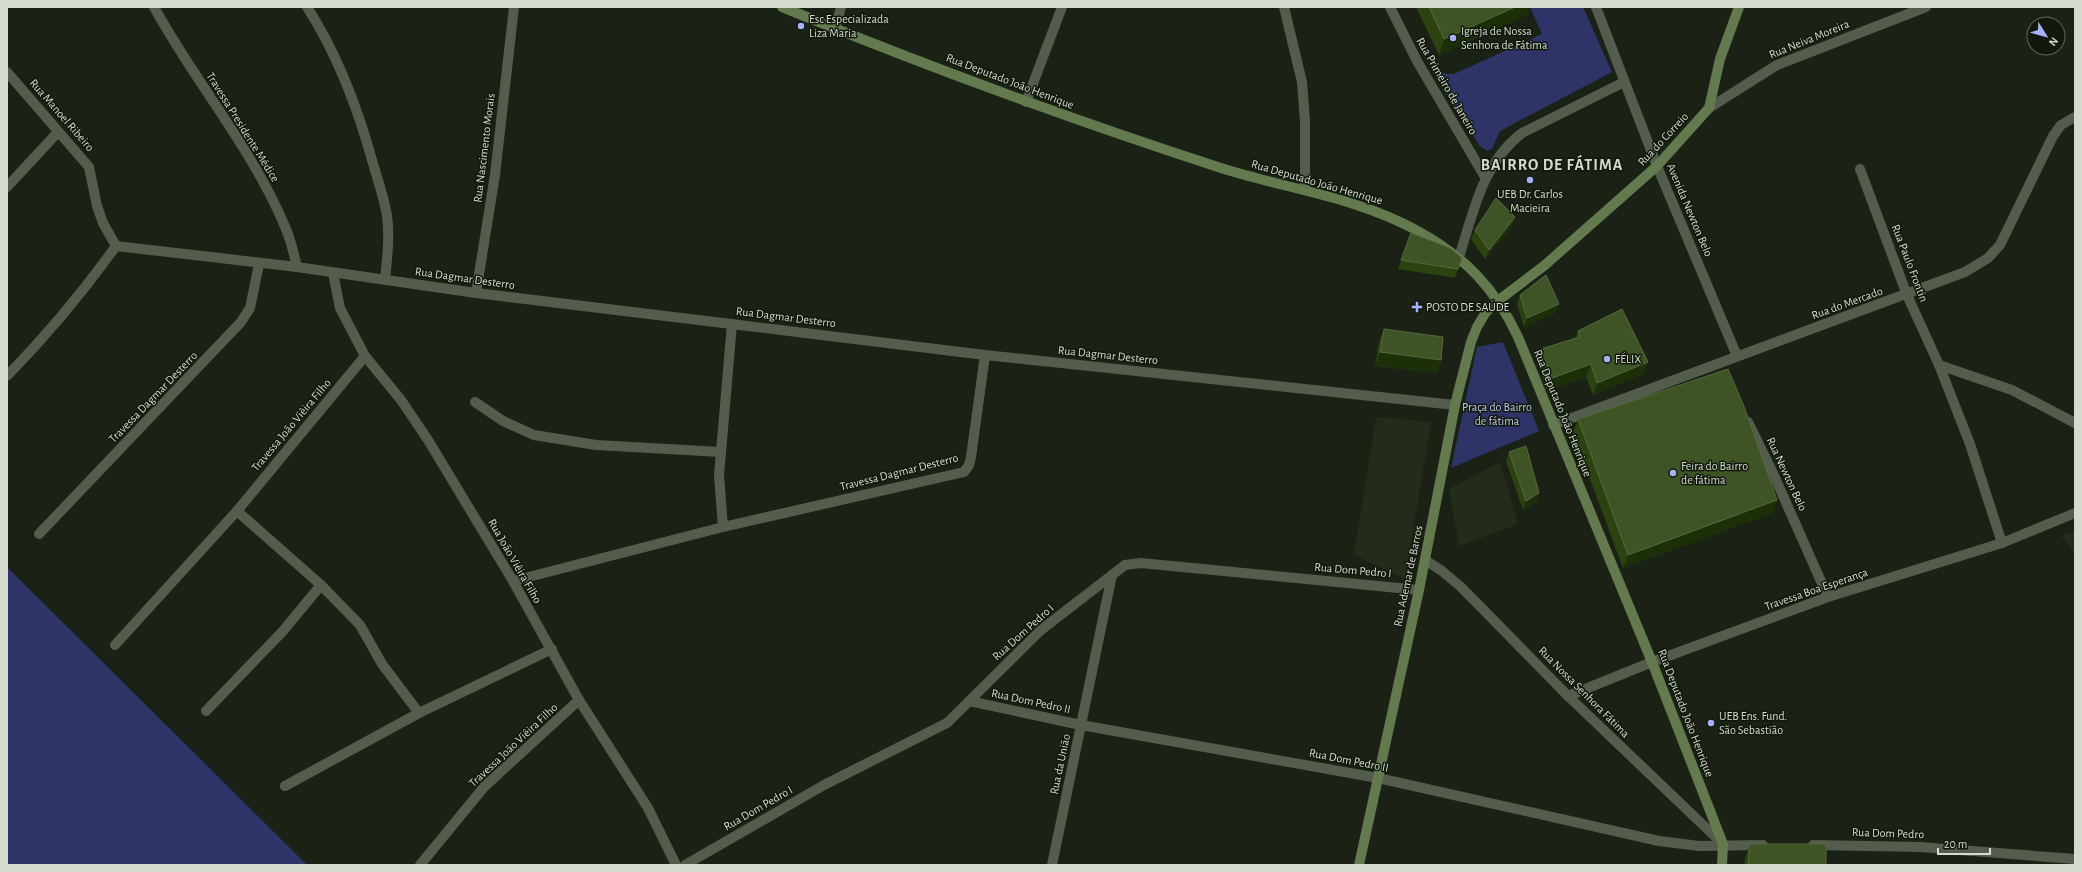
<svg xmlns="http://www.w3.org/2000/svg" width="2082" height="872" viewBox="0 0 2082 872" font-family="'Alegreya Sans',sans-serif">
	<rect width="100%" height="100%" fill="#1b2215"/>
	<g fill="#222c19">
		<path d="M1376,417l55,5 -26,157 -51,-24z"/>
		<path d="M1500,462l18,62 -59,22 -10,-57z"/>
		<path d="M2075,531v22l-14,-17z"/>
	</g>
	<g fill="#2e3368">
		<path d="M1530,7h53l29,65 -112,59 -8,18 -5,2 -8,-6 -47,-74 5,-3 9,6h8l88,-40z"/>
		<path d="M1503,342l36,89 -88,37 26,-121z"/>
		<path d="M7,567l300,298h-300z"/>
	</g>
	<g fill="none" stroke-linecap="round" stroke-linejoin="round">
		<g stroke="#545d4d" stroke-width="10">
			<path d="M154,7c41,75 99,142 132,222 5,12 8,25 11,38"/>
			<path d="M307,7c31,48 50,99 65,153 5,18 12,37 15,56 3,21 0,43 -2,64"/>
			<path d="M1284,7l18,75 3,39v69"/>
			<path d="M1390,7l27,54 68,116"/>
			<path d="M1596,7l61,159 80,190"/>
			<path d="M835,29l6,-22"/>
			<path d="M7,72l82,95 8,39 6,17 13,23"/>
			<path d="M1026,102l36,-95"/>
			<path d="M1709,108l68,-43 149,-58"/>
			<path d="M1860,169l47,126 32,70 31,79 32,99"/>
			<path d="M7,187l51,-55"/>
			<path d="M116,246l181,21 179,26 509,62 470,50"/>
			<path d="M1459,257c15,-46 23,-93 63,-124l102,-51"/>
			<path d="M333,273l7,35 25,48 36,44 27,40 85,141 66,119 69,108 28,57"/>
			<path d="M476,293l19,-118 19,-168"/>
			<path d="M1939,365l73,25 63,33"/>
			<path d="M7,376c40,-41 76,-84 109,-130"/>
			<path d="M475,402l28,19 31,14 62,10 125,7"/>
			<path d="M1748,422l24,49 56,126"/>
			<path d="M1553,425l412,-153 23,-14 12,-13 53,-109 8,-11 14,-8"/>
			<path d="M237,511l84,74 39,40 22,39 37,49"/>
			<path d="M723,527l-4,-52 13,-151"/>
			<path d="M39,534l202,-212 9,-14 9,-44"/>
			<path d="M1425,560l17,11 19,16 107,109 155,148"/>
			<path d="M513,581l210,-54 241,-55 5,-7 2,-8 14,-102"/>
			<path d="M115,645l122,-134 128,-155"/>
			<path d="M1568,696l84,-34 176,-65 174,-54 73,-30"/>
			<path d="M969,701l112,24 297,53 281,63 40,5 64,-1"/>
			<path d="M206,711l77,-80 38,-46"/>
			<path d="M285,786l134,-73 133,-64"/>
			<path d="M1813,845l107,2 155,12"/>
			<path d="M420,865l64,-78 95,-87"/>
			<path d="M685,865l139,-80 123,-62 94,-93 84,-65 16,-2 278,27"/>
			<path d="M1052,865l60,-290"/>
		</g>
		<g stroke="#627a4d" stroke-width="10">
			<path d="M782,7c144,59 291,113 439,161 66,21 136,29 197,63 47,26 77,57 100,106l134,325 71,182 -1,21"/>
			<path d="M1359,865l60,-275 36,-185 16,-63 6,-15 9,-15 13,-12 46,-35 112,-99 52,-58 11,-49 19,-52"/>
		</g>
	</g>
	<g fill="#2c430f">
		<path d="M1416,7h113l-3,8 -87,40z"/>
		<path d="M1515,217l-3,9 -27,33 -14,-20 4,-9z"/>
		<path d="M1411,233l51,25 -7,20 -57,-9z"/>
		<path d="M1520,295l35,18 -31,14 -7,-23z"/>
		<path d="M1384,329l57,31 -4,13 -62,-7 4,-24z"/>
		<path d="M1578,331l70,31 -5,12 -50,21 -7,-18 -39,13 -10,-29 4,-12 34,-11z"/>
		<path d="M1578,419l199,81 -5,13 -149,55 -50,-135z"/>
		<path d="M1509,452l30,41 -3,9 -13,8 -17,-49z"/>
		<path d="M1750,844l76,21h-82l1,-7z"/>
	</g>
	<g fill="#1d2f08">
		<path d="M1515,7h14l-3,8 -87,40 5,-16z"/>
		<path d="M1515,217l-3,9 -27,33 4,-9z"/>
		<path d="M1559,304l-4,9 -31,14 3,-9z"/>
		<path d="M1380,352l61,8 -4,13 -62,-7z"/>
		<path d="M1648,362l-5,12 -50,21 4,-12z"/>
		<path d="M1591,364l-5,13 -39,13 5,-12z"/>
		<path d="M1539,493l-3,9 -13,8 3,-9z"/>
		<path d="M1777,500l-5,13 -149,55 5,-13z"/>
	</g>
	<g fill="#3e5424" stroke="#56693f">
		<path d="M1429,7h86l-71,32z"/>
		<path d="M1496,198l19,19 -26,33 -14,-20z"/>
		<path d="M1411,233l39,15 12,10 -4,11 -57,-9z"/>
		<path d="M1546,275l13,29 -32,14 -7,-23z"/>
		<path d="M1622,309l26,53 -51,21 -6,-19 -39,14 -11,-29 39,-12 -2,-6z"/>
		<path d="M1384,329l59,8 -2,23 -61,-8z"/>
		<path d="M1728,369l17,40 32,91 -149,55 -50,-136z"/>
		<path d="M1526,446l13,47 -13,8 -17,-49z"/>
		<path d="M1750,844h76v21h-78z"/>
	</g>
	<g fill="#a5b1fc" stroke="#12190c" stroke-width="1.5">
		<circle cx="801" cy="26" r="4"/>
		<circle cx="1453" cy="38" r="4"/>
		<circle cx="1530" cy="180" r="4"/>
		<path d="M1415 301h4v4h4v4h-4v4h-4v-4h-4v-4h4z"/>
		<circle cx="1607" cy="359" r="4"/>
		<circle cx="1673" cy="473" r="4"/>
		<circle cx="1711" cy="723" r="4"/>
	</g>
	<g text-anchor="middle" stroke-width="3" stroke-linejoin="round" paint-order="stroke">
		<g font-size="12" fill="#d6dbd2" stroke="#12190c" text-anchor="start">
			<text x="809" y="23">Esc Especializada<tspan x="809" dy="14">Liza Maria</tspan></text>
			<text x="1461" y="35">Igreja de Nossa<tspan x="1461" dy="14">Senhora de Fátima</tspan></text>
			<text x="1530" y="198" text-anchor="middle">UEB Dr. Carlos<tspan x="1530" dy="14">Macieira</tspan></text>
			<text x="1426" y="311">POSTO DE SAÚDE</text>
			<text x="1615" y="363">FÉLIX</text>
			<text x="1681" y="470">Feira do Bairro<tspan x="1681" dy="14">de fátima</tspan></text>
			<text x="1719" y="720">UEB Ens. Fund.<tspan x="1719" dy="14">São Sebastião</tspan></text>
		</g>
		<g font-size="12" fill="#d6dbd2" stroke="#12190c">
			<text transform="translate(1809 39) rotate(-22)" y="4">Rua Neiva Moreira</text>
			<text transform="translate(1010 81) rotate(21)" y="4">Rua Deputado João Henrique</text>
			<text transform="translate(1447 86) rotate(60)" y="4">Rua Primeiro de Janeiro</text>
			<text transform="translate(62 115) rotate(49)" y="4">Rua Manoel Ribeiro</text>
			<text transform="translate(243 127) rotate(58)" y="4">Travessa Presidente Médice</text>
			<text transform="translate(1663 139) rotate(-47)" y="4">Rua do Correio</text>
			<text transform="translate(484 148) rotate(-83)" y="4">Rua Nascimento Morais</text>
			<text transform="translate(1317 182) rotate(16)" y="4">Rua Deputado João Henrique</text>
			<text transform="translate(1690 210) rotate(67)" y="4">Avenida Newton Belo</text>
			<text transform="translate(1910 263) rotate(69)" y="4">Rua Paulo Frontin</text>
			<text transform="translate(465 278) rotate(8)" y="4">Rua Dagmar Desterro</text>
			<text transform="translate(1847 303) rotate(-20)" y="4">Rua do Mercado</text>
			<text transform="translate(786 317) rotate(7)" y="4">Rua Dagmar Desterro</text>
			<text transform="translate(1108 355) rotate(6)" y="4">Rua Dagmar Desterro</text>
			<text transform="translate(153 397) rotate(-46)" y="4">Travessa Dagmar Desterro</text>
			<text transform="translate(1563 413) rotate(68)" y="4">Rua Deputado João Henrique</text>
			<text transform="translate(291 425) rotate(-50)" y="4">Travessa João Viêira Filho</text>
			<text transform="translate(899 472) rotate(-14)" y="4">Travessa Dagmar Desterro</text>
			<text transform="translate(1787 474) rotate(65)" y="4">Rua Newton Belo</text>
			<text transform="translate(515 561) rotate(60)" y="4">Rua João Viêira Filho</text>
			<text transform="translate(1353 570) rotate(5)" y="4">Rua Dom Pedro I</text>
			<text transform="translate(1408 576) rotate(-78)" y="4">Rua Ademar de Barros</text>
			<text transform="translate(1816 589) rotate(-19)" y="4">Travessa Boa Esperança</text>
			<text transform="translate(1023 632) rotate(-42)" y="4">Rua Dom Pedro I</text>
			<text transform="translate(1584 692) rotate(45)" y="4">Rua Nossa Senhora Fátima</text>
			<text transform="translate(1031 701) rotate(12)" y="4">Rua Dom Pedro II</text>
			<text transform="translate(1686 713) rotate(69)" y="4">Rua Deputado João Henrique</text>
			<text transform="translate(513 745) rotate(-43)" y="4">Travessa João Viêira Filho</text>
			<text transform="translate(1349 760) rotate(11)" y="4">Rua Dom Pedro II</text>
			<text transform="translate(1060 764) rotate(-78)" y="4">Rua da União</text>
			<text transform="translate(758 808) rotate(-30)" y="4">Rua Dom Pedro I</text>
			<text transform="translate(1888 833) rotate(2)" y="4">Rua Dom Pedro</text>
		</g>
		<g font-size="12" fill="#c0c7ee" stroke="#12190c">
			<text x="1497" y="411">Praça do Bairro<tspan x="1497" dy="14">de fátima</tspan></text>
		</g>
		<g font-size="16" font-weight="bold" letter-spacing="1" fill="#d6dbd2" stroke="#12190c">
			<text x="1552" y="170">BAIRRO DE FÁTIMA</text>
		</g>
	</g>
	<rect width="2082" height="872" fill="none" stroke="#d6dbd2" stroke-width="16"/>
	<g transform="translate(2046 36) rotate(127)"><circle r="19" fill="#12190c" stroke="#60675b"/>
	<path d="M0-3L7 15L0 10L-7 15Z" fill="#a5b1fc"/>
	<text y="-6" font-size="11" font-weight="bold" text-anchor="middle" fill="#d6dbd2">N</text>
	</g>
	<path d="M1938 848v6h52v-6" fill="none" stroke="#d6dbd2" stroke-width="2"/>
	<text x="1944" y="848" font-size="12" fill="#d6dbd2" stroke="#12190c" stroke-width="3" paint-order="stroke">20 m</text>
</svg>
